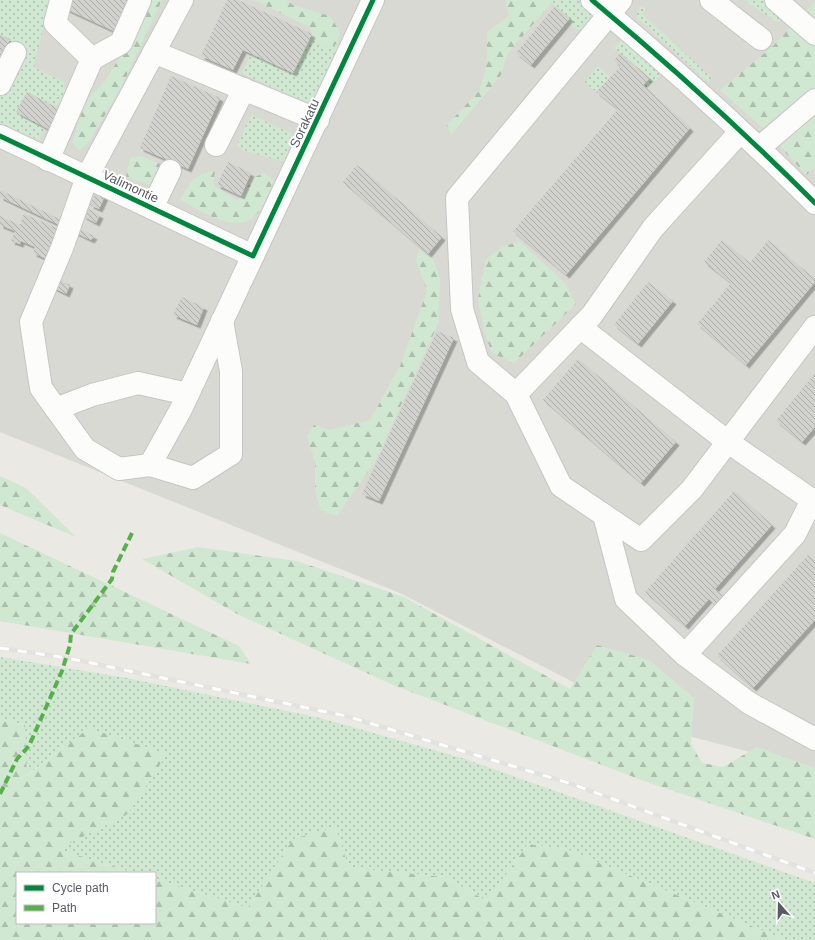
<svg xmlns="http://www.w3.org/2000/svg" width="815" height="940" viewBox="0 0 815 940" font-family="Helvetica,sans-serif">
	<defs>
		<pattern id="grass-dots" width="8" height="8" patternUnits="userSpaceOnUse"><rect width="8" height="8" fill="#d0e8d1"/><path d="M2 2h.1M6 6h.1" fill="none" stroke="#acbfad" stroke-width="1.8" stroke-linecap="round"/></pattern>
		<pattern id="forest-firs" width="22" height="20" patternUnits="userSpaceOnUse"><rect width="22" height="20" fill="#d0e8d1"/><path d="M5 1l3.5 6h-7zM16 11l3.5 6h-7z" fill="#acbfad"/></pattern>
		<pattern id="building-back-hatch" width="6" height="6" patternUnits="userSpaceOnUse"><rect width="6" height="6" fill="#d1d1cd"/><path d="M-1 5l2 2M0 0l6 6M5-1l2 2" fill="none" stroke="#adadaa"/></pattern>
		<filter id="shadow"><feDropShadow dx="3.5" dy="3.5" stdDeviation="0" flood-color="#0004"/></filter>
	</defs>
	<rect width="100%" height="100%" fill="#eae9e3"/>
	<path fill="#d9d9d3" d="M0,0h815v769l-149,-39 -266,-137 -400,-161z"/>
	<g fill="url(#grass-dots)">
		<path d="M0,0h51l-18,67 31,15 1,11 -7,13 -18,-4v11l5,16 -6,11 -39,-17v-28l20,-46 -12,-6 -8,-8z"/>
		<path d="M554,0h23l18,16 -13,14 -6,-1 -9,-7 2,-4 -17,-15z"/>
		<path d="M744,0h26l12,19 -5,3z"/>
		<path d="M640,7l6,1 -4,6 70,64 -4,4 -72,-65z"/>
		<path d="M309,28l8,15 7,4 14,-3 -2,12 -22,43 -8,3 -65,-29 11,-19 41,19 19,-39z"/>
		<path d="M623,38l38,36 -14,15 -4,-4 7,-7 -36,-30z"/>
		<path d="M598,66l12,11 -14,15 -11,-10z"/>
		<path d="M251,115l40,18 1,6 -8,23 -41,-12 -6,-5z"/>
		<path d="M0,657l127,21 193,40 142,40 353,125v57h-30l-219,-91 -38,-5 -41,57 -42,-24 -96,-9 -14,-41 -42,13 -45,68 -93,-29v-6h-21l-77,-24 71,-35 -39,-86 -63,48 -1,-51 -25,-7z"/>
	</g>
	<g fill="url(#forest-firs)">
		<path d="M151,0h11l-40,86 -33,56 -9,8 -8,-7 13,-41 20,-21 33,-54z"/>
		<path d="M254,0h32l7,5 37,11 10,16 -2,12 -14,3 -7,-4 -8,-16z"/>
		<path d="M505,0h49l-46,53 -7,22 -50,60 -4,-10 33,-35 7,-28v-30l22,-16z"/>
		<path d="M815,1v89l-13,13 13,13v52l-9,7 -41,-45 -45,-40 52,-43z"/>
		<path d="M141,156l22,9 -12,20 -25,-8 4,-19z"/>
		<path d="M215,171l-2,14 25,16 15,-23 11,-5 10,7c-5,11 -10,28 -19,36 -21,19 -54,-6 -75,-16 10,-18 14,-26 35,-29z"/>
		<path d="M519,241l47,43 10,20 -62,59 -22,-10 -8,-22 -6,-32 8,-40 16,-12z"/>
		<path d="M419,249l15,12 6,18 -2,45 -63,138 -38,54 -16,-5 -6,-20v-30l-8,-24 7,-12 15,5 41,-10 30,-54 27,-75 -11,-30z"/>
		<path d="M0,476l26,12 50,49 -76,-32z"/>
		<path d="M0,533l239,113 12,18 -251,-43z"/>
		<path d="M198,547l99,14 107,36 166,92 27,-44 52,15 45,38 -3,46 11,19 21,4 34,-20 58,21v71l-171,-58 -251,-96 -154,-70 -97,-56z"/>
		<path d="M0,718l25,7 2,51 62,-48 78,26 -39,60 -70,35 76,24h-117v50h138v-44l93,29 45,-69 42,-12 14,41 96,9 42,24 41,-57 38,5 219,91h-785z"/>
	</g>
	<g fill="url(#building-back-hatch)" filter="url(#shadow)">
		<path d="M70,0h63l-15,33 -52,-24z"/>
		<path d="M227,0h11l74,34 -19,39 -50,-23 -10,20 -32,-14z"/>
		<path d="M555,6l15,12 -39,47 -15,-12z"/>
		<path d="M0,35l10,4 -10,22z"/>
		<path d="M620,53l30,25 -7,7 47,43 -124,147 -53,-44 105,-122 -22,-17 25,-26 -7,-5z"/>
		<path d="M171,76l49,22 -32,71 -48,-21z"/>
		<path d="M27,92l36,19 -11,20 -36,-19z"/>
		<path d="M228,162l23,11 -10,23 -24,-11z"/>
		<path d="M357,165l85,72 -14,17 -85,-72z"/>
		<path d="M0,190l94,46 -3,4 -91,-43z"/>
		<path d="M96,192l9,4 -6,13 -9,-4z"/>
		<path d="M87,208l13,7 -4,8 -13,-7z"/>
		<path d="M24,214l38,16 -13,30 -16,-7 2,-6 -14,-6 -1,3 -9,-3 4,-10 -15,-6v-9l20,9z"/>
		<path d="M722,240l28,23 18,-23 47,39v3l-69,83 -49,-41 34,-41 -27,-21z"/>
		<path d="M56,278l14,7 -4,9 -14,-7z"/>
		<path d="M648,282l25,19 -35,43 -24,-19z"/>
		<path d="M182,297l22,10 -7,18 -24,-10z"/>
		<path d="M437,331l17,7 -75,163 -17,-7z"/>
		<path d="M578,359l98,83 -35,41 -98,-83z"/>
		<path d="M815,373v54l-13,15 -26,-21z"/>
		<path d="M734,491l38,34 -57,64 8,7 -8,9 -6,-6 -24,27 -40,-34z"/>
		<path d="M808,555l7,7v58l-62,68 -36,-32z"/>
	</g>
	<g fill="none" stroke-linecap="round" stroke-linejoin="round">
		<defs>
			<g id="minor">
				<path d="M61,0l-6,23 37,36"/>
				<path d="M182,0l-95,177 -25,71 -31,74 10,66 44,61 34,20 31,-4 31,-56 192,-409"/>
				<path d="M592,0c77,64 152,132 223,203"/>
				<path d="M621,0l-164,198 5,111 16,53 38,32 76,-79 61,-87 87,-96"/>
				<path d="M711,0l50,39"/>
				<path d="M776,0l39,34"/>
				<path d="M154,52l164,68"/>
				<path d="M0,84l15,-31"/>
				<path d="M0,136l253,120"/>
				<path d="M216,145l28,-56"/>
				<path d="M759,148l56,-48"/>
				<path d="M48,160l44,-101 29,-16 19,-43"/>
				<path d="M152,208l18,-37"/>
				<path d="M580,327l148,115 84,58 3,-1"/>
				<path d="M516,394l45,92 80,54 51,-51 123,-162"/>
				<path d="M56,409l36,-14 46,-12 50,11"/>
				<path d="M150,465l43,13 38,-24v-83l-9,-50"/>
				<path d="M604,515l22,84 59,56 64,48 66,36"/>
				<path d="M685,655l110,-121 17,-34"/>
			</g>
		</defs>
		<use href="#minor" stroke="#c6c5c5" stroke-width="24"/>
		<use href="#minor" stroke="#fcfcfb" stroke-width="22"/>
		<defs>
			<path id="rail" d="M0,648l67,10 279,58 223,67 246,90"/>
		</defs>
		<use href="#rail" stroke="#e2e2e1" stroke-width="4.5"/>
		<use href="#rail" stroke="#fff" stroke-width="3" stroke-dasharray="9" stroke-linecap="butt"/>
		<path stroke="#58b04a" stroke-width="4" stroke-dasharray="8 4" stroke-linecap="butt" d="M0,794l17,-35 12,-13 33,-75 8,-26 1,-11 41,-55 1,-7 19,-39"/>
		<defs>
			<g id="cycleway">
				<path d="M592,0c77,64 152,132 223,203"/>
				<path d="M0,136l253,120 120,-256"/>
			</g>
		</defs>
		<use href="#cycleway" stroke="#fff" stroke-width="8"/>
		<use href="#cycleway" stroke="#00873e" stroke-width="5"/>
	</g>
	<g text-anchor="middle" stroke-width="4" stroke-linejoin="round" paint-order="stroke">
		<g font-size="13" fill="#595b62" stroke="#fff">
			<text transform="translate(304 123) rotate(-65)" y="5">Sorakatu</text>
			<text transform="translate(131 186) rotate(25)" y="5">Valimontie</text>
		</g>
	</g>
	<rect x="16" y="872" width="140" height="52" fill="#ffffff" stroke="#bdbdc0"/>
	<rect x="24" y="885" width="20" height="6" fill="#00873e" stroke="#bdbdc0"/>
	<text x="52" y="892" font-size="12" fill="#595b62">Cycle path</text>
	<rect x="24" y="905" width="20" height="6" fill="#58b04a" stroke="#bdbdc0"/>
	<text x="52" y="912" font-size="12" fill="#595b62">Path</text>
	<g transform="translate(779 904) rotate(340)" stroke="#ffffff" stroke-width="3" paint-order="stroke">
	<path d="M0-3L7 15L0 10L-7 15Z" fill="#595b62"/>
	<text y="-6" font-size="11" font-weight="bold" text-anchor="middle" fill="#595b62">N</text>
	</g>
</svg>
